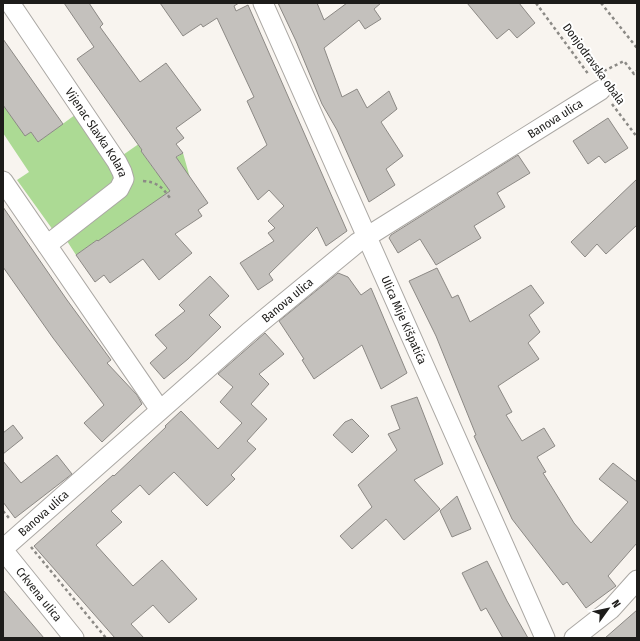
<svg xmlns="http://www.w3.org/2000/svg" width="640" height="641" viewBox="0 0 640 641" font-family="'Fira Sans Condensed',sans-serif">
	<rect width="100%" height="100%" fill="#f8f4ef"/>
	<g fill="#acda94">
		<path d="M3,105l22,30 6,-3 7,10 41,-30 37,59 -4,17 -59,42 -36,-50 12,-8 -26,-39z"/>
		<path d="M143,141l4,6 -6,4 15,21 27,-19 7,25 -88,68 -5,-6 -21,15 -9,-14 45,-39 8,-45z"/>
	</g>
	<g fill="#c4c1bd" stroke="#8c8985">
		<path d="M64,3h25l14,21 -3,3 40,55 26,-19 35,47 -25,18 8,10 -8,6 7,9 -7,4 32,46 -10,7 4,6 -27,18 17,19 -33,27 -16,-21 -33,24 -6,-8 -9,7 -19,-27 21,-15 1,1 72,-50 -29,-40 1,-1 -65,-91 17,-12z"/>
		<path d="M160,3h79l-5,3 2,5 12,-6 99,226 -21,15 -9,-19 -48,47 4,6 -15,10 -18,-27 34,-22 -6,-8 7,-5 -7,-7 16,-15 -15,-16 -11,10 -21,-32 30,-23 -20,-44 7,-4 -37,-79 -14,9 -2,-3 -18,12z"/>
		<path d="M278,3h39l7,17 23,-17h34l-7,6 7,10 -16,10 -6,-9 -35,28 18,49 15,-8 10,19 22,-17 8,18 -16,13 22,34 -17,13 9,16 -26,17 -32,-72 -15,-26 -26,-63z"/>
		<path d="M467,3h52l16,20 -18,15 -8,-9 -12,10z"/>
		<path d="M3,39l60,85 -25,18 -7,-10 -6,4 -22,-31z"/>
		<path d="M608,118l20,30 -23,15 -6,-7 -11,8 -15,-23z"/>
		<path d="M518,155l12,18 -33,20 8,14 -31,19 7,12 -45,27 -16,-26 -22,14 -9,-15 2,-3z"/>
		<path d="M637,179v46l-31,29 -9,-10 -12,13 -14,-15z"/>
		<path d="M3,207l64,93 44,60 -4,3 30,32 5,9 -40,38 -18,-19 20,-18 -51,-67 -50,-71z"/>
		<path d="M437,268l15,30 6,-3 12,27 61,-37 13,18 -15,12 11,17 -12,11 11,16 -41,27 14,26 -6,3 16,26 22,-13 11,18 -18,11 9,15 -3,1 31,50 17,20 37,-41 -29,-23 14,-16 24,19v61l-29,33 8,10 -30,22 -19,-26 -4,3 -51,-66 -38,-83 2,-1 -40,-99 -27,-55z"/>
		<path d="M338,273l10,4 13,18 10,-7 36,85 -26,16 -19,-44 -48,34 -12,-19 2,-1 -25,-38z"/>
		<path d="M210,276l19,20 -20,19 12,12 -33,32 -24,20 -14,-16 17,-15 -12,-13 30,-24 -6,-6z"/>
		<path d="M265,333l19,21 -25,20 10,10 -18,20 16,15 -20,22 9,8 -25,26 4,4 -28,27 -33,-34 -25,23 -9,-10 -29,26 11,11 -26,23 37,41 29,-26 35,39 -28,24 -16,-18 -22,19 13,14h-29l-81,-92 79,-71 1,1 52,-49 -1,-1 16,-15 37,38 24,-26 -22,-21 13,-15 -15,-13z"/>
		<path d="M417,397l26,67 -29,16 26,29 -36,31 -18,-21 -34,30 -12,-13 32,-29 -14,-22 39,-35 -9,-16 12,-5 -9,-23z"/>
		<path d="M352,419l17,17 -17,17 -19,-18 12,-13z"/>
		<path d="M13,425l10,13 -20,16v-21z"/>
		<path d="M57,455l15,19 -57,44 -12,-16v-41l18,22z"/>
		<path d="M457,496l14,33 -19,8 -12,-26z"/>
		<path d="M487,561l20,40 21,37h-25l-17,-30 -5,3 -19,-38z"/>
		<path d="M3,590l41,48h-41z"/>
		<path d="M637,610v28h-32z"/>
	</g>
	<g fill="none" stroke-linecap="round" stroke-linejoin="round">
		<defs>
			<g id="minor">
				<path id="s1" d="M10,3l107,159 5,10 2,7 -5,10 -72,56"/>
				<path id="s2" d="M263,3l282,635"/>
				<path d="M3,181l157,229"/>
				<path id="s3" d="M3,549l246,-217 108,-89 244,-153"/>
				<path id="s4" d="M3,550l71,88"/>
				<path d="M574,638l37,-29 26,-29"/>
			</g>
		</defs>
		<use href="#minor" stroke="#aba8a4" stroke-width="21"/>
		<g stroke="#8c8a86" stroke-width="2.5" stroke-dasharray="3 3" stroke-linecap="butt">
			<path d="M536,3l53,72"/>
			<path d="M601,3l36,45"/>
			<path d="M604,71l20,-10 10,13 3,-3"/>
			<path d="M612,104l25,33"/>
			<path d="M143,181c14,1 19,6 27,17"/>
			<path d="M3,511l6,7"/>
			<path d="M31,547l75,91"/>
		</g>
		<use href="#minor" stroke="#fff" stroke-width="19"/>
	</g>
	<g text-anchor="middle" stroke-width="4" stroke-linejoin="round" paint-order="stroke">
		<g font-size="12" fill="#1d1c1a" stroke="#fff">
			<text transform="translate(594 64) rotate(54)" y="4">Donjodravska obala</text>
			<text dy="4" stroke="none"><textPath href="#s3" startOffset="702">Banova ulica</textPath></text>
			<text dy="4" stroke="none"><textPath href="#s1" startOffset="156">Vijenac Slavka Kolara</textPath></text>
			<text dy="4" stroke="none"><textPath href="#s3" startOffset="378">Banova ulica</textPath></text>
			<text dy="4" stroke="none"><textPath href="#s2" startOffset="347">Ulica Mije Kišpatića</textPath></text>
			<text dy="4" stroke="none"><textPath href="#s3" startOffset="54">Banova ulica</textPath></text>
			<text dy="4" stroke="none"><textPath href="#s4" startOffset="57">Crkvena ulica</textPath></text>
		</g>
	</g>
	<rect width="640" height="641" fill="none" stroke="#1d1c1a" stroke-width="8"/>
	<g transform="translate(608 609) rotate(57)" stroke="#ffffff" stroke-width="3" paint-order="stroke">
	<path d="M0-3L7 15L0 10L-7 15Z" fill="#1d1c1a"/>
	<text y="-6" font-size="11" font-weight="bold" text-anchor="middle" fill="#1d1c1a">N</text>
	</g>
</svg>
